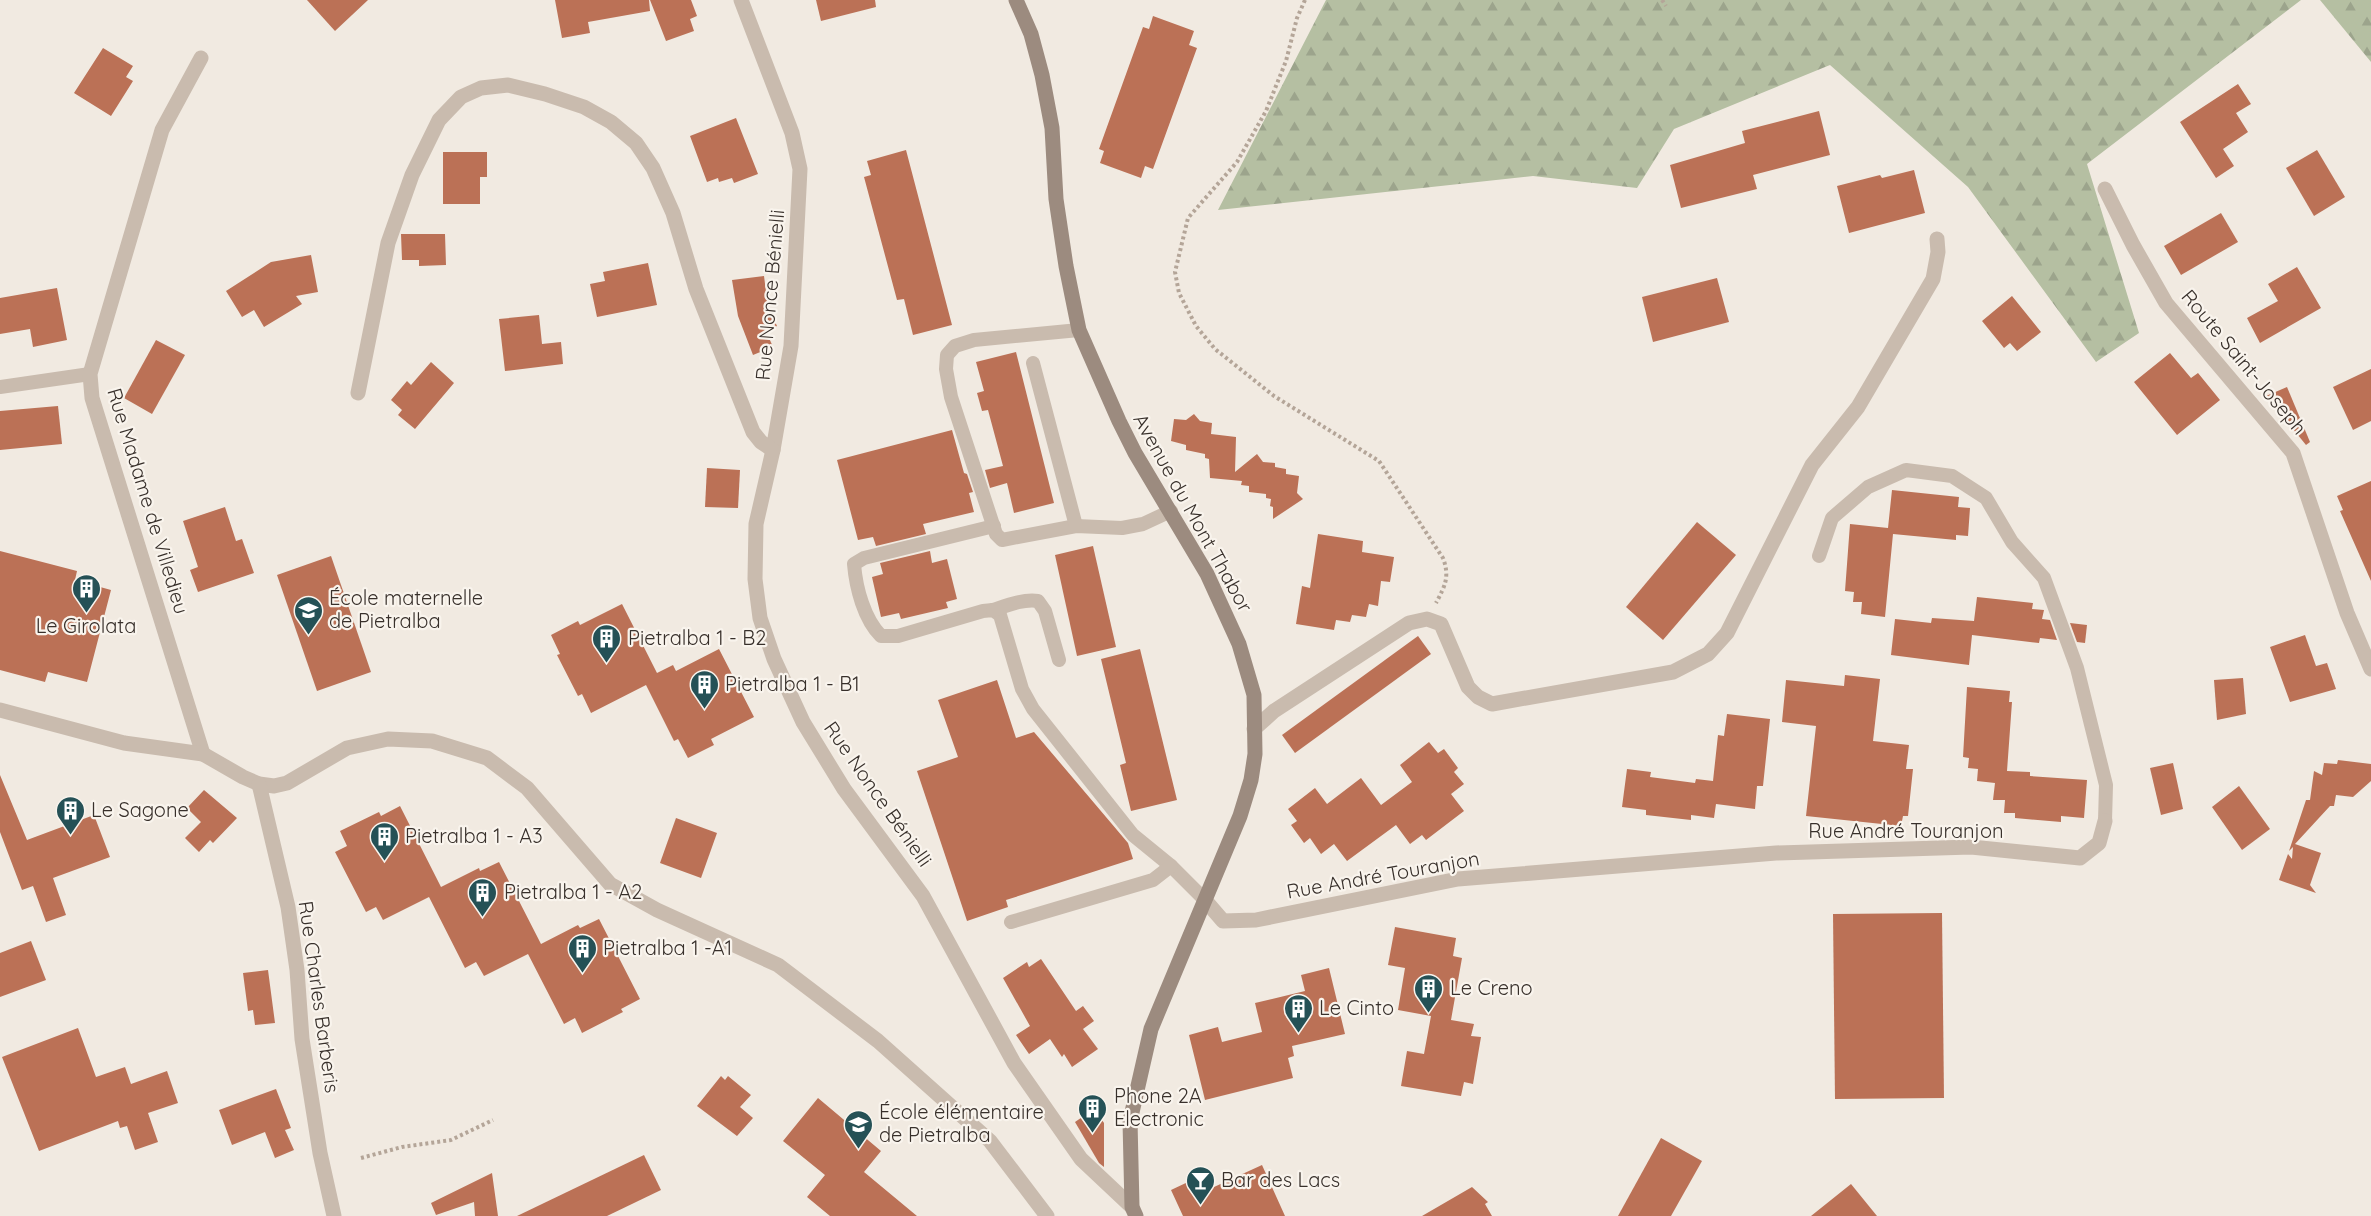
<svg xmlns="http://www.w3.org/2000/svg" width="2371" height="1216" viewBox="0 0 2371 1216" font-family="Quicksand,sans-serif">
	<defs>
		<pattern id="forest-firs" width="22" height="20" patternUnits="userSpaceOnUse" patternTransform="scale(1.5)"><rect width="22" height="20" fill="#b5bfa2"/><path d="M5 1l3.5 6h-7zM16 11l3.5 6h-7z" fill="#9ca48c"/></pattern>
	</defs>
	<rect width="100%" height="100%" fill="#f1eae1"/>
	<g fill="url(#forest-firs)">
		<path d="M1326,0h975l-214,164 52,169 -43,29 -128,-175 -138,-122 -156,64 -37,59 -104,-12 -315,34z"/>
		<path d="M2320,0h51v62z"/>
	</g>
	<g fill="#bb7156">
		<path d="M307,0h61l-33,31z"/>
		<path d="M555,0h94l1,11 -62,11 2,11 -28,5z"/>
		<path d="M650,0h41l6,16 -7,3 4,12 -28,10z"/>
		<path d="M816,0h59l1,7 -55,14z"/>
		<path d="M1153,16l41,15 -5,14 8,3 -44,121 -8,-3 -4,12 -41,-15 4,-12 -5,-2 44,-122 6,2z"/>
		<path d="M103,48l30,18 -7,11 7,4 -22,35 -37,-23z"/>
		<path d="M2238,84l13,20 -15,9 12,19 -25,17 11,17 -18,12 -36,-56z"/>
		<path d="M1819,111l11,44 -77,20 4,14 -76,19 -11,-43 75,-22 -3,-12z"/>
		<path d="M736,118l22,56 -24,9 -2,-5 -13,4 -1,-4 -11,4 -17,-46z"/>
		<path d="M906,150l46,175 -39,10 -9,-36 -7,1 -33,-123 7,-2 -4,-14z"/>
		<path d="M2317,150l28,47 -31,19 -28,-48z"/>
		<path d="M443,152h44v25h-7v27h-37z"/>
		<path d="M1914,170l11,43 -76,20 -12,-47 43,-11 2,3z"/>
		<path d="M2221,213l17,29 -57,33 -17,-29z"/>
		<path d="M401,234h44l1,31 -27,1v-6h-17z"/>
		<path d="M311,255l7,37 -22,4 6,8 -38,23 -10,-17 -12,7 -16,-26 45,-29z"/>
		<path d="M648,263l9,42 -60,12 -7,-33 15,-3 -2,-9z"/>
		<path d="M2297,267l24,41 -61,35 -13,-25 31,-17 -10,-17z"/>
		<path d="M764,276l4,31 9,19 -11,5 7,16 -20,8 -15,-39 -6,-36z"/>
		<path d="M1717,278l12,44 -76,20 -11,-45z"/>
		<path d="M57,288l10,52 -34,7 -3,-18 -30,5v-36z"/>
		<path d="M2012,296l29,36 -24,19 -7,-8 -6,5 -22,-27z"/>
		<path d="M539,315l3,29 19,-2 2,22 -58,7 -6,-52z"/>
		<path d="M156,340l29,15 -33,59 -28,-16z"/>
		<path d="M1016,352l38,151 -40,10 -7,-30 -17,5 -5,-18 18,-4 -15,-56 -6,1 -5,-18 7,-2 -8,-29z"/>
		<path d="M2170,353l21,25 7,-5 22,27 -43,35 -43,-53z"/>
		<path d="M431,362l23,21 -39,46 -17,-14 4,-5 -11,-10 16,-19 4,4z"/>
		<path d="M2371,369v52l-18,9 -20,-43z"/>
		<path d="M2287,387l23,55 -4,3 -40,-49z"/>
		<path d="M58,406l4,38 -62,6v-39z"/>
		<path d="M1194,414l6,7 12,2 -1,11 25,3 -1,35 22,-18 6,8 12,1v4l11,2v5l13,2 -2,17 6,6 -30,20v-12l-3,-1 1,-7 -5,-1v-4l-17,-2v-6l-8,-1 1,-4 -32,-3 -1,-19 -4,-1v-4l-19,-4v-5l-15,-4 3,-22 12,1z"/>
		<path d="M952,430l12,43 3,1 6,18 -4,1 5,19 -51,12 3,10 -50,12 -3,-9 -15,3 -21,-80z"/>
		<path d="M707,468l33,2 -2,38 -33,-1z"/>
		<path d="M2371,481v100l-31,-70 3,-1 -6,-14z"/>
		<path d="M1892,490l67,7 -1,10 12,1 -2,28 -12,-1v5l-63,-6 -8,83 -24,-3 1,-12h-9l1,-10 -9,-1 5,-67 38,4z"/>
		<path d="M225,507l11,34 6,-2 12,34 -56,19 -8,-22 8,-3 -15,-46z"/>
		<path d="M1697,522l39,33 -73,85 -37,-33z"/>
		<path d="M1318,534l45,7 -1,11 32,5 -4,25 -9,-1 -3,25 -9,-2 -3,13 -14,-2 -2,7 -14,-2 -2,10 -38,-6 6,-38 8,2z"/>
		<path d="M1093,546l23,101 -39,9 -22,-101z"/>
		<path d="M0,551l77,20 -2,9 36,10 -24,92 -39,-10 -3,10 -45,-12z"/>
		<path d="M930,551l2,12 15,-4 10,40 -11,3 2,6 -47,11 -2,-6 -18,4 -9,-40 11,-3 -3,-11z"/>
		<path d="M331,556l40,116 -54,19 -40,-116z"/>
		<path d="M1977,597l56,6 -1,6 12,1 -2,9 8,1 7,20 -17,-2 -1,5 -67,-8 -3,30 -78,-10 4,-36 36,4 1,-5 42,3z"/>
		<path d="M622,604l35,69 16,-8 3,6 43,-22 35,68 -43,22 3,6 -26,13 -10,-19 -4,2 -28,-56 -55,28 -9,-19 -4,2 -21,-41 3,-1 -9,-19 27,-14 2,4z"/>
		<path d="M2070,623l17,2 -2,18 -8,-1z"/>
		<path d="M2305,635l11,31 11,-3 9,26 -46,13 -20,-55z"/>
		<path d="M1418,636l13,18 -136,99 -13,-18z"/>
		<path d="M1140,649l37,151 -46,11 -11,-46 6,-2 -25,-104z"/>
		<path d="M1845,675l35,4 -7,62 36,4 -3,24h7l-5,47h-5l-2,10 -95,-10 10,-90 -34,-4 4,-42 58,6z"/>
		<path d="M2243,678l3,36 -29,6 -3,-40z"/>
		<path d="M997,680l19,58 18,-6 94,111 5,16 -127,41 2,7 -41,14 -50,-150 41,-14 -20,-57z"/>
		<path d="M1967,687l43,4 -1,11h3l-5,69 23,1v4l57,4 -3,38 -23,-2v6l-46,-4v-5h-11l1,-13h-12l2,-17 -18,-2 1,-12 -10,-1 1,-10 -6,-1z"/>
		<path d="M1727,714l43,5 -7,67h-6l-2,23 -39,-5 -2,14 -23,-3v5l-45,-5v-5l-24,-3 5,-38 24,3 -1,5 45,6 1,-4 17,2 5,-46 6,1z"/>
		<path d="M1429,742l9,11 6,-4 14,19 -4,4 10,12 -13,10 13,17 -38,29 -4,-5 -12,9 -14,-19 -49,36 -13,-17 -13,10 -11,-16 -6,5 -13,-18 6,-4 -9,-12 27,-21 12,16 34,-26 20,27 31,-23 -12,-17z"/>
		<path d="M2338,760l33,4v17l-18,16 -17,-2 -2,11h-4l-35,38 26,9 -11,32 6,8 -37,-13 9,-26 4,5 1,-12 -4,4 17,-51h4l4,-29 8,4 2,-12 13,1z"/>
		<path d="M2173,763l10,46 -22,6 -11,-47z"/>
		<path d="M0,775l27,65 67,-25 16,42 -57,21 13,37 -20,7 -13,-36 -11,4 -22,-58z"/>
		<path d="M2239,786l31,43 -28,21 -30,-43z"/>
		<path d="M204,790l33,28 -24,25 -3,-3 -11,12 -14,-14 16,-16 -14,-14z"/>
		<path d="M400,806l41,81 38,-19 1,3 19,-9 42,82 37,-19 2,3 19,-9 41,80 -19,10 2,3 -41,21 -7,-15 -11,6 -36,-70 -44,22 -8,-14 -11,6 -36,-71 -46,23 -7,-13 -10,5 -31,-60 12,-6 -7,-15 39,-19 2,4z"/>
		<path d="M676,818l41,15 -16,45 -41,-15z"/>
		<path d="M1942,913l2,185 -109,1 -2,-185z"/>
		<path d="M1395,927l61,11 -3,18 9,2 -11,62 23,4 -3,12 10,1 -8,47 -9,-2 -3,14 -60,-10 6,-35 17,3 7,-38 -33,-6 7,-42 -17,-3z"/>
		<path d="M31,941l15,39 -46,17v-44z"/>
		<path d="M1041,959l35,52 7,-5 11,15 -11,8 15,20 -26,18 -8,-13 -2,3 -12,-18 -21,15 -13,-19 14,-9 -27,-48 24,-16 2,5z"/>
		<path d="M1329,968l16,66 -53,12 2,10 -6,2 5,20 -88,22 -16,-65 29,-8 4,15 40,-10 -7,-29 50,-12 -4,-16z"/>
		<path d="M268,970l7,53 -20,2 -2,-15 -5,1 -5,-38z"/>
		<path d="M78,1028l18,49 29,-10 6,17 36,-13 11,32 -30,10 10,29 -23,8 -8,-24 -7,2 -2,-7 -79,30 -37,-94z"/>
		<path d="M721,1076l4,4 3,-4 23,19 -11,12 13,11 -16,18 -40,-30z"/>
		<path d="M276,1089l15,39 -6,2 9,20 -19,8 -10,-26 -33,13 -13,-35z"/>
		<path d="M818,1098l63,53 -17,21 53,44h-87l-23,-19 18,-22 -42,-34z"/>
		<path d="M1094,1109l10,14v44l-5,-4 -24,-41z"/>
		<path d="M1661,1138l41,23 -31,55h-53z"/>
		<path d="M644,1155l17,35 -54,26h-90z"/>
		<path d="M1262,1165l23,51h-102l-12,-26 36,-17 7,14z"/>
		<path d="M492,1173l6,43h-23l-1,-14 -38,13 -5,-12z"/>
		<path d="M1851,1184l26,32h-66z"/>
		<path d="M1472,1187l16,15 -3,2 7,12h-70z"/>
	</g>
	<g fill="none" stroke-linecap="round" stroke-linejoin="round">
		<g stroke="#b4a598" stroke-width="4" stroke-dasharray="3 3" stroke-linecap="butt">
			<path d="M1305,0l-8,18 -11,43 -20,50 -29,51 -49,56 -13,54 4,21 17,33 19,23 59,47 105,65 64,97c7,19 2,28 -7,45"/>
			<path d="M1662,0l4,6"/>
			<path d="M361,1158l41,-11 49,-7 42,-20"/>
		</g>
		<g stroke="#c9bbae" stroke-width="14">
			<path d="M1079,330l-105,10 -19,6 -8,9 -1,14 5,28 45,137 6,6 74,-14 46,2 21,-4 28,-13"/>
			<path d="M1033,363l43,163"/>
			<path d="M0,387l90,-13"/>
			<path d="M994,526l-130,32 -10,6c2,24 10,55 27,72h17l85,-25 10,-1 7,5 22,74 11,20 100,126 38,31 33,33"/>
			<path d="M1819,556l13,-38 36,-31 38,-17 46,6 34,22 26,44 32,36 33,90 29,117 -1,36"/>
			<path d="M993,610c15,-5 30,-11 45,-9l7,10 14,49"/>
			<path d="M1011,922l142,-42 18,-14"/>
		</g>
		<g stroke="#c9bbae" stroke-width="15">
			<path d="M741,0l51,133 8,36 -9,177 -18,104 -17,74 -1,55 5,39 14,41 29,63 41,67 79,107 91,167 67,96 51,48"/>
			<path d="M201,58l-39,72 -72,244 2,24 111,356"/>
			<path d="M2105,189l28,56 33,58 127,150 54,160 24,56"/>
			<path d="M358,393l30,-150 24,-68 27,-55 22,-23 20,-9 27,-3 37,9 39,13 27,15 25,21 17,25 20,45 23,76 57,143 8,10 12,8"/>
			<path d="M0,710l124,33 79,11 40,23 16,7 15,2 13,-3 60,-35 41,-9 44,2 55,17 40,30 83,96 47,26 121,55 100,76 112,100 57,75"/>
			<path d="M1254,729l20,-18 135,-88 18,-4 14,5 27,63 10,10 14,7 181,-32 35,-18 19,-21 85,-168 46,-58 75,-128 5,-27 -1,-13"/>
			<path d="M259,784l29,123 9,63 5,69 18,114 14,63"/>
			<path d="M1204,899l19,22 33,-1 202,-41 318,-26 195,-6 109,11 19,-15 6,-22"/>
		</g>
		<path stroke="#9c8b7f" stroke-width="15" d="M1016,0l15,34 11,41 10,53 4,71 10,67 13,64 40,91 16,32 72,121 32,70 15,51 1,59 -4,26 -11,36 -89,213 -21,92 2,86 4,9"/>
	</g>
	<defs>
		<symbol id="building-pin" viewBox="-11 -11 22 30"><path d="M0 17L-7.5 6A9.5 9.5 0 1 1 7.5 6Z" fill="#255156" stroke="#f9f4ed"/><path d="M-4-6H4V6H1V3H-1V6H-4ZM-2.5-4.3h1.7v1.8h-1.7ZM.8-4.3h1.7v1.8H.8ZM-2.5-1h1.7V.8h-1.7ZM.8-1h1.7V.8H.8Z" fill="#fff"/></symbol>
		<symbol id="school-pin" viewBox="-11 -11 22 30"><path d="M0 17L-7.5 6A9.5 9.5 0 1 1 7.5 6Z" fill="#255156" stroke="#f9f4ed"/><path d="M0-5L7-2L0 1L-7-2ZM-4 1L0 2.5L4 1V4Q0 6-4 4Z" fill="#fff"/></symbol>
		<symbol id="bar-pin" viewBox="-11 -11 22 30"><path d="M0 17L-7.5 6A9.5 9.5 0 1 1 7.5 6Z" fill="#255156" stroke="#f9f4ed"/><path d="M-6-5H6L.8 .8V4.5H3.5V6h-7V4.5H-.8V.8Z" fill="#fff"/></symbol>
	</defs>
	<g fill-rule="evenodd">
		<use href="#building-pin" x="70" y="572" width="33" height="45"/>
		<use href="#school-pin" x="292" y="594" width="33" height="45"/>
		<use href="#building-pin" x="590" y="622" width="33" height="45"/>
		<use href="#building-pin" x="688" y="668" width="33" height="45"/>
		<use href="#building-pin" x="54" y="794" width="33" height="45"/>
		<use href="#building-pin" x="368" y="820" width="33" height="45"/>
		<use href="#building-pin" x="466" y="876" width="33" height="45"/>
		<use href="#building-pin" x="566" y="932" width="33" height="45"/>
		<use href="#building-pin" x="1412" y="972" width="33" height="45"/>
		<use href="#building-pin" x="1282" y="992" width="33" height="45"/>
		<use href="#building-pin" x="1076" y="1092" width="33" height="45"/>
		<use href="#school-pin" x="842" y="1108" width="33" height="45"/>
		<use href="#bar-pin" x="1184" y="1164" width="33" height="45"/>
	</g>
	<g text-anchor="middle" stroke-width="4.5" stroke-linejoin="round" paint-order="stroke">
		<g font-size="20" fill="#38302b" stroke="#f9f4ed">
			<text transform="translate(770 295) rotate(-85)" y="7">Rue Nonce Bénielli</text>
			<text transform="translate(2244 362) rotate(50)" y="7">Route Saint-Joseph</text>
			<text transform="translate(148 501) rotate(73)" y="7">Rue Madame de Villedieu</text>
			<text transform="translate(1193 513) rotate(61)" y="7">Avenue du Mont Thabor</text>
			<text transform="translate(878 794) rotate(55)" y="7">Rue Nonce Bénielli</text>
			<text x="1906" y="838">Rue André Touranjon</text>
			<text transform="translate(1383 875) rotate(-10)" y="7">Rue André Touranjon</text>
			<text transform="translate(319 997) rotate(82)" y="7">Rue Charles Barberis</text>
		</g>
		<g font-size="20" fill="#38302b" stroke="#f9f4ed" text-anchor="start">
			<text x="329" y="605">École maternelle<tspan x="329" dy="23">de Pietralba</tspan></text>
			<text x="86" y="633" text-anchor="middle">Le Girolata</text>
			<text x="628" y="645">Pietralba 1 - B2</text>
			<text x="725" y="691">Pietralba 1 - B1</text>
			<text x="91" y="817">Le Sagone</text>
			<text x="405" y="843">Pietralba 1 - A3</text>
			<text x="504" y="899">Pietralba 1 - A2</text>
			<text x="603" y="955">Pietralba 1 -A1</text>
			<text x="1450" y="995">Le Creno</text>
			<text x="1319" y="1015">Le Cinto</text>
			<text x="1114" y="1103">Phone 2A<tspan x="1114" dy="23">Electronic</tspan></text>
			<text x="879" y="1119">École élémentaire<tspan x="879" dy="23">de Pietralba</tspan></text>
			<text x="1221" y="1187">Bar des Lacs</text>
		</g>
	</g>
</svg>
